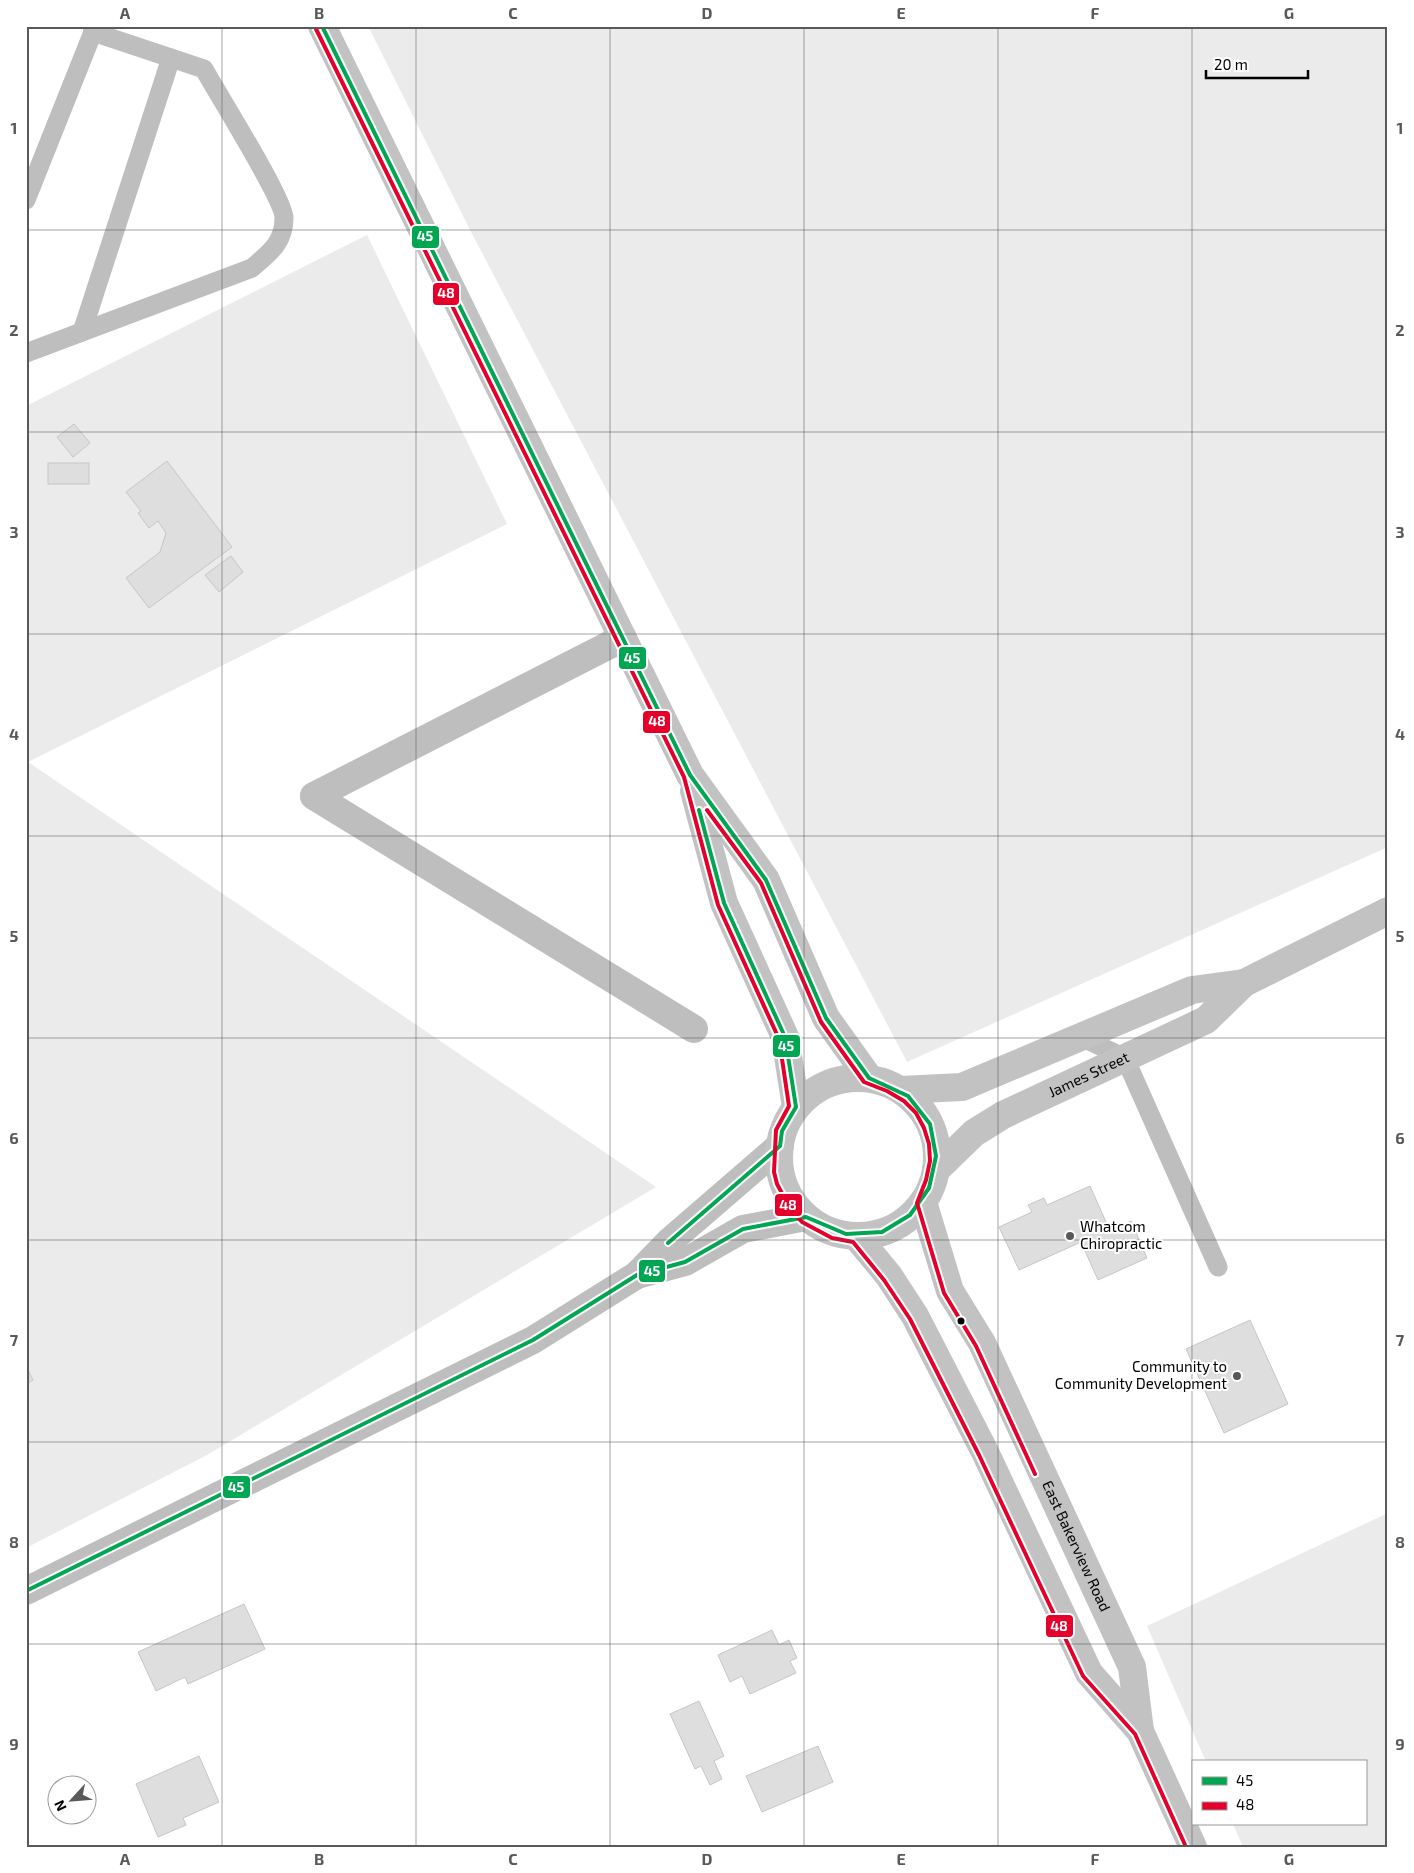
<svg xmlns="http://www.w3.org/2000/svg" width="1414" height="1873" viewBox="0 0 1414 1873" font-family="'Exo 2',sans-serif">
	<rect width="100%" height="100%" fill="#fff"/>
	<g fill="#ebebeb">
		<path d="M368,26h1020v821l-481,215 -437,-832z"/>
		<path d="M367,235l140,289 -479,238 628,425 -449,268 -181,93v-1142z"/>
		<path d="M1388,1513v334h-145l-10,-23h132v-62h-159l-59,-136z"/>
	</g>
	<g fill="#dedede" stroke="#c6c6c6">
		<path d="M74,424l16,19 -17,14 -16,-20z"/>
		<path d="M167,461l65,86 -83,61 -23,-30 34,-26 6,-19 -8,-12 -9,7 -11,-15 3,-2 -15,-19z"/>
		<rect x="48" y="463" width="41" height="21"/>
		<path d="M231,556l12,16 -24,20 -14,-17z"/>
		<path d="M1090,1186l20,45 21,-10 16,37 -49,22 -17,-38 -62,28 -20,-43 33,-15 -4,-7 16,-7 3,7z"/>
		<path d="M1250,1320l38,84 -64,29 -38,-84z"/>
		<path d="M26,1366l7,14 -7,4z"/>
		<path d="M244,1604l21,45 -77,35 -3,-7 -29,14 -18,-39z"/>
		<path d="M772,1630l7,15 10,-5 8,18 -7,3 6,12 -46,21 -8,-18 -12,6 -12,-27z"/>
		<path d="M699,1701l25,55 -10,5 8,18 -12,6 -9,-19 -6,3 -25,-55z"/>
		<path d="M818,1746l15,36 -71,30 -16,-36z"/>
		<path d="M199,1756l20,46 -36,16 3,7 -28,12 -22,-53z"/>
	</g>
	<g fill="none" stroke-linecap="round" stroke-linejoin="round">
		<g stroke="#bebebe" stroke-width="19">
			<path d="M26,200l67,-168"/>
			<path d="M82,332l89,-274"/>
			<path d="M26,353l226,-85c17,-15 32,-25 32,-50 0,-19 -67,-125 -80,-149l-111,-37 -1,-6"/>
			<path d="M1081,1037l44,21 93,209"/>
		</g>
		<g stroke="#bebebe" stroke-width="28">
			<path d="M314,796l380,233"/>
			<path d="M314,796l309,-158"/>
		</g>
		<g stroke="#bebebe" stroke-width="28">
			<path d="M637,1275l48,-13 58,-33 63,-12"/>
			<path d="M26,1591l507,-251 104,-65 33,-34 110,-95"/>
		</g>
		<g stroke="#c2c2c2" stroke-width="28">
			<path d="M322,26l368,749 76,105 60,138 43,60"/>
			<path d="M694,791l30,112 61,134 11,70"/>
			<circle cx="858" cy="1157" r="79"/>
			<path d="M901,1090l61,-3 230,-97 52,-7"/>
			<path id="s1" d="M936,1170l38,-37 29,-18 203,-95 38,-37 144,-72"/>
			<path id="s2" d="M923,1202l27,89 32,52 150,324 8,64"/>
			<path d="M856,1236l33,40 26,40 70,136 104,221 51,58 53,116"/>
		</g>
		<defs>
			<g id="bus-1">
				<path d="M668,1243l112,-97 2,-15 14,-24 -11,-70 -61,-134 -25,-93"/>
				<path d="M26,1591l507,-251 104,-65 48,-13 58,-33 63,-12 40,17 36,-2 28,-17 19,-27 7,-32 -6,-32 -22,-28 -39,-18 -43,-60 -60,-138 -76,-105 -368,-749"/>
			</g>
			<g id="bus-2">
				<path d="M316,29l368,748 34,128 61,134 10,67 -13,24 -2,42 3,12 14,26 11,12 30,16 21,4 31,38 26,39 69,136 104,221 52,58 51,113"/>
				<path d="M707,810l54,73 60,139 43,60 23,9 17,10 12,12 8,15 5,16 1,17 -4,19 -9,23 27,90 32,53 59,128"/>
			</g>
		</defs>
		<use href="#bus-1" stroke="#fff" stroke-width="8"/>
		<use href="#bus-2" stroke="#fff" stroke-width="8"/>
		<use href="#bus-1" stroke="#00a651" stroke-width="4"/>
		<use href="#bus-2" stroke="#e4002b" stroke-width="4"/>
	</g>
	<path fill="none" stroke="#595959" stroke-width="1" stroke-opacity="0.55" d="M222,26v1821M416,26v1821M610,26v1821M804,26v1821M998,26v1821M1192,26v1821M26,230h1362M26,432h1362M26,634h1362M26,836h1362M26,1038h1362M26,1240h1362M26,1442h1362M26,1644h1362"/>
	<g fill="#595959" stroke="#fff" stroke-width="2">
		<circle cx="1070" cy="1236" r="5"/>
		<circle cx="1237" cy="1376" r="5"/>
	</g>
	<circle fill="#000" stroke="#fff" stroke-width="2" cx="961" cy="1321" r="4.5"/>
	<g text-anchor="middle" stroke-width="4" stroke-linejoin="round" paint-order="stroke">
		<g font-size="15" fill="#000" stroke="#fff">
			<text dy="5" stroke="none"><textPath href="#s1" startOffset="182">James Street</textPath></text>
			<text dy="5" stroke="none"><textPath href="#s2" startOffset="378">East Bakerview Road</textPath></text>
		</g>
		<g font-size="15" fill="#000" stroke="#fff" text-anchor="start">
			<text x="1080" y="1232">Whatcom<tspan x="1080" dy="17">Chiropractic</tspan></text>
			<text x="1227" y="1372" text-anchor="end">Community to<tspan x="1227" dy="17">Community Development</tspan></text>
		</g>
	</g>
	<g stroke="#fff" stroke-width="2">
		<rect x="411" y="225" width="29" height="24" rx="5" fill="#00a651"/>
		<rect x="432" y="282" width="28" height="24" rx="5" fill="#e4002b"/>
		<rect x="618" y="646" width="29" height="24" rx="5" fill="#00a651"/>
		<rect x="642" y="710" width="29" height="24" rx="5" fill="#e4002b"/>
		<rect x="772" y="1034" width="29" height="24" rx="5" fill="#00a651"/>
		<rect x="774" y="1193" width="29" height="24" rx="5" fill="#e4002b"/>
		<rect x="638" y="1259" width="28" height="24" rx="5" fill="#00a651"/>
		<rect x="222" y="1475" width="29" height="24" rx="5" fill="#00a651"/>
		<rect x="1045" y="1614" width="29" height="24" rx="5" fill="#e4002b"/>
	</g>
	<g font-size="14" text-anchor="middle" font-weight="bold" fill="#fff">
		<text x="425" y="241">45</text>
		<text x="446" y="298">48</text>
		<text x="632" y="663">45</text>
		<text x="657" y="726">48</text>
		<text x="786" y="1051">45</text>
		<text x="788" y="1210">48</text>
		<text x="652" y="1276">45</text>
		<text x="236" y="1492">45</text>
		<text x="1059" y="1631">48</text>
	</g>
	<rect width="1414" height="1873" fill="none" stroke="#ffffff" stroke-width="55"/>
	<rect x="1192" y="1760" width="175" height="65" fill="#ffffff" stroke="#999999"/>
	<rect x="1202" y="1777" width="25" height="8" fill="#00a651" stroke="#999999"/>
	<text x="1236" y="1786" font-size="15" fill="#000000">45</text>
	<rect x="1202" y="1802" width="25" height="8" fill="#e4002b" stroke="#999999"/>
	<text x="1236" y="1810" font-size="15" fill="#000000">48</text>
	<g transform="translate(72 1800) rotate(244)"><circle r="24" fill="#ffffff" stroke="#999999"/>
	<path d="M0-4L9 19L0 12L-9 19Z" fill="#595959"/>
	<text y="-8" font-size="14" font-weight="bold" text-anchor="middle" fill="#000000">N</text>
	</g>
	<path d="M1206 70v8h102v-8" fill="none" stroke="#000000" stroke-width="2.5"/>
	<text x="1214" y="70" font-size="15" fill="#000000" stroke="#ffffff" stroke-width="4" paint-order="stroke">20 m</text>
	<rect x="28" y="28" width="1358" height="1818" fill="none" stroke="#595959" stroke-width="2"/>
	<g font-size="16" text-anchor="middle" font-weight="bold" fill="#595959">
		<text x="125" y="19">A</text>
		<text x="319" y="19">B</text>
		<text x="513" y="19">C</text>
		<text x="707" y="19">D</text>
		<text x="901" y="19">E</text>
		<text x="1095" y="19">F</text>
		<text x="1289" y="19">G</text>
		<text x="14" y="134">1</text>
		<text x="1400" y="134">1</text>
		<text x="14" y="336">2</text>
		<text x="1400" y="336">2</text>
		<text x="14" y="538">3</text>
		<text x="1400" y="538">3</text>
		<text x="14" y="740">4</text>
		<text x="1400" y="740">4</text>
		<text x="14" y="942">5</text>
		<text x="1400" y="942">5</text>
		<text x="14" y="1144">6</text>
		<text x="1400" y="1144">6</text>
		<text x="14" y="1346">7</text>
		<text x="1400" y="1346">7</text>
		<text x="14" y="1548">8</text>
		<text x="1400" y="1548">8</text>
		<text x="14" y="1750">9</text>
		<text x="1400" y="1750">9</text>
		<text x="125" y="1865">A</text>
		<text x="319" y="1865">B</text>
		<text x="513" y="1865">C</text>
		<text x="707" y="1865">D</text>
		<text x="901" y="1865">E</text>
		<text x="1095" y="1865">F</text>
		<text x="1289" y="1865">G</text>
	</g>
</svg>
